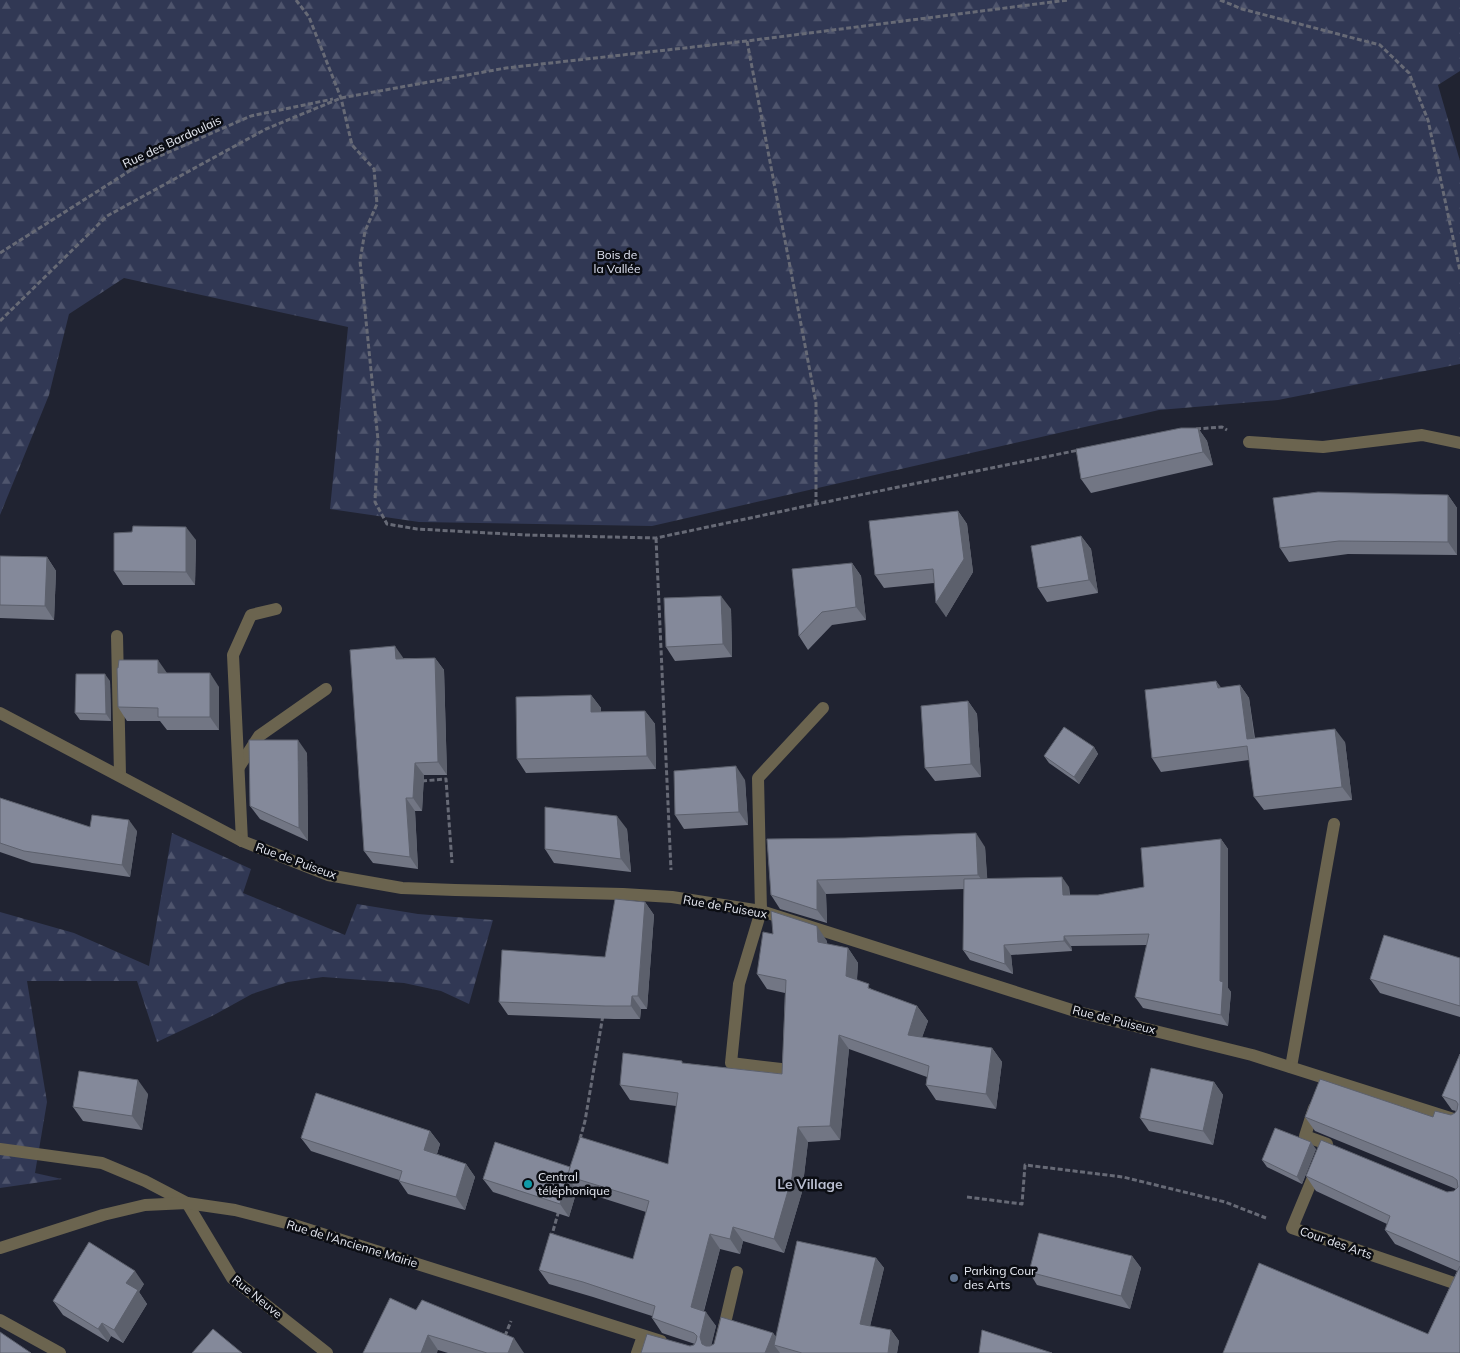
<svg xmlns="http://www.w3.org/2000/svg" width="1460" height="1353" viewBox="0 0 1460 1353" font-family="Mulish,sans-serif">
	<defs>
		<pattern id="forest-firs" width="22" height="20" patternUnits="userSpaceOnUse" patternTransform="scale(1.25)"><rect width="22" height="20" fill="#313854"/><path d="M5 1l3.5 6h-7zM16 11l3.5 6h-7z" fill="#4f556d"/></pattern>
	</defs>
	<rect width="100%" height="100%" fill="#202331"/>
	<g fill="url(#forest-firs)">
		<path d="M0,0h1460v71l-22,14 22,76v203l-182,36 -119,10 -507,116 -233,-4 -89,-13 18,-182 -224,-49 -55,36 -20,81 -49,120z"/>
		<path d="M172,833l79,36 -8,24 102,42 12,-31 61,10 75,6 -24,84 -28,-13 -37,-8 -81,-6 -35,5 -36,12 -38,21 -57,27 -20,-61h-110l20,121 -12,71 27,6 -62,9v-276l74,21 75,33z"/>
	</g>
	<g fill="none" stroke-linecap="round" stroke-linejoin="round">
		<g stroke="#676a76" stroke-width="3" stroke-dasharray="5 2.5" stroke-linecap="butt">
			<path d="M296,0l13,17 32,81 11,47 22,24 3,35 -12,27 -5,30 18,179 -3,62 12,22 30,5 108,6 131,3 160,-34 263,-54"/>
			<path d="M1220,0l22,9 138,36 29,28 19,47 32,151"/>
			<path d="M747,41l69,362v101"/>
			<path d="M0,253l139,-88 112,-49 82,-17"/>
			<path d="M0,321l107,-105 159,-87 75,-31 165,-30 241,-27 321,-41"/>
			<path d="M1196,429l26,-2 5,3"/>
			<path d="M656,538l15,332"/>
			<path d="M422,781l24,-2 6,84"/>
			<path d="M580,1139l5,-18 18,-106"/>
			<path d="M967,1197l55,7 3,-39 98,12 102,25 41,16"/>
			<path d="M551,1238l8,-28"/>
			<path d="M505,1336l6,-15"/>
		</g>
		<g stroke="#6b644f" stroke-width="12">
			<path d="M117,636l3,139"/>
			<path d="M239,767l20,-31 67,-47"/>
			<path d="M242,841l-9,-186 18,-40 25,-6"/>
			<path d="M1291,1067l43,-243"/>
			<path d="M1314,1108l-9,28 22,8"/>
			<path d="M1317,1168l-25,60 168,57"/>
			<path d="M187,1203l45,75 95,75"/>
			<path d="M0,1320l60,33"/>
			<path d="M637,1353l6,-17"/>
			<path d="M718,1353l19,-81"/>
		</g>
		<g stroke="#6b644f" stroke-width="12">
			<path d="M1249,442l74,5 99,-12 38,8"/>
			<path d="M0,713l242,128 86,34 74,13 53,2 168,4 49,3 89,14 317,101 174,43 208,66"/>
			<path d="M781,1069l-50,-6 8,-79 22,-73 -3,-133 65,-70"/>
			<path d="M0,1149l102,14 43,18 42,22"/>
		</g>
		<path stroke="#6b644f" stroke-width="12" d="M0,1248l103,-33 42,-10 42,-2 48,7 59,15 367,116"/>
	</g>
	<g fill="#727684">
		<path d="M1198,428l9,13 6,24 -122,28 -10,-14z"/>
		<path d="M1448,495l9,13v47l-109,-1 -59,8 -9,-14z"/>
		<path d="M958,511l9,13 6,48 -27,45 -12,-34 -50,5 -9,-13z"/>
		<path d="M132,532l64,8 -1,45h-72l-9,-14z"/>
		<path d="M1081,536l10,13 7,44 -51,9 -9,-14z"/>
		<path d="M0,556l47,1 9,14 -2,49 -54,-2z"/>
		<path d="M852,563l9,13 5,44 -34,5 -24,25 -9,-14z"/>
		<path d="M731,609l1,48 -57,4 -9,-14z"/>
		<path d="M404,658h31l9,12 3,105h-23l-2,36h-7l3,58 -45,-6 -9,-12z"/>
		<path d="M167,673l52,14v43h-52l-7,-9h-33l-9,-14z"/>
		<path d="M110,681l1,40 -31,-1 -5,-7z"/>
		<path d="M1216,681l5,7 19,-3 9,13 6,40 90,4 7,58 -88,10 -10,-13 -5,-37 -88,12 -9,-14z"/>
		<path d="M591,695l10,13v4l44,-1 10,13 1,45 -130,4 -9,-14z"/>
		<path d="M968,701l9,13 4,63 -46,4 -10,-13z"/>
		<path d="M1094,747l4,7 -19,30 -30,-21 -5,-7z"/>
		<path d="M307,753l1,88 -48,-22 -10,-13z"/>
		<path d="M745,780l3,45 -64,4 -9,-14z"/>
		<path d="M0,798l90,29 47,4 -7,46 -98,-14 -32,-11z"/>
		<path d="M627,829l4,43 -77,-9 -9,-14z"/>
		<path d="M767,839l218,8 2,32 82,8 1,8h28l46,-8 77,-48 7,10v139l3,4 -3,34 -85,-18 -8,-11 12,-52 -76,1 1,5 -61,4 2,19 -43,-14 -7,-10 1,-61 -138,5 1,29 -47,-14 -9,-14z"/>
		<path d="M645,902l9,13 -7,94h-6l-1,10h-26l-106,-4 -9,-13 106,-45z"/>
		<path d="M773,934l54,7v3l21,4 10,15 -1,17 16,10 44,16 11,15 -6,16 70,11 10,14 -6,47 -60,-9 -10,-15 1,-8 -78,-28 -9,91 -32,2 -6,50 -18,61 -41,-12 -3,13 -20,-5 -16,62 12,15 -5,19 62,-12 3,4 100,-79 8,10 -14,58 21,4 8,11 -2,12h-256l49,-7 5,-2 -33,-11 -10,-15v-2l-59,-19 -44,-13 -10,-14 94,-11 13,-47 -69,-22 -8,27 -76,-25 -10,-13 87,-12 98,-3 8,-58 -46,-6 -10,-15 63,-22 99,11 3,-81 -18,-4 -10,-15z"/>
		<path d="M1460,958v59l-80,-24 -10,-14z"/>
		<path d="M1460,1054v299l-32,-19 29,-63 -62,-27 -10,-14 2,-6 -71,-33 -10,-15 141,16 7,-1 2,-2 -141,-58 -10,-14h128l18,-2 4,-2 1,-2 -4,-1 -10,-14z"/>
		<path d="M1214,1082l9,13 -10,50 -64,-14 -9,-13z"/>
		<path d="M148,1094l-6,36 -59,-9 -10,-14z"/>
		<path d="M430,1131l10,13 -3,10 29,10 9,13 -10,33 -57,-16 -9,-13v-1l-88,-29 -10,-13z"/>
		<path d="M1316,1149l-14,35 -35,-17 -5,-7z"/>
		<path d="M1132,1256l9,12 -11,41 -93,-24 -8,-13z"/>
		<path d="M144,1284l-5,8 8,12 -24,39 -12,-7 -3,6 -45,-27 -10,-14z"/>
		<path d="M416,1310l108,43h-76l-10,-3 -75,3z"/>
	</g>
	<g fill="#5c606c">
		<path d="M1198,428l9,13 6,24 -10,-13z"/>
		<path d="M1448,495l9,13v47l-9,-13z"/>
		<path d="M958,511l9,13 6,48 -27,45 -10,-14z"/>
		<path d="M186,527l10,13 -1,45 -9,-13z"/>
		<path d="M1081,536l10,13 7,44 -9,-13z"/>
		<path d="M47,557l9,14 -2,49 -9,-14z"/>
		<path d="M852,563l9,13 5,44 -10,-13z"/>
		<path d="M721,596l10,13 1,48 -9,-13z"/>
		<path d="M395,646l9,13h-8z"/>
		<path d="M435,658l9,12 3,105 -9,-13z"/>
		<path d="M158,660l9,13h-9z"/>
		<path d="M210,673l9,14v43l-9,-13z"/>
		<path d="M105,674l5,7 1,40 -5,-7z"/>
		<path d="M1216,681l10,13 -8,-6z"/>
		<path d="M1240,685l9,13 7,54 -9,-13z"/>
		<path d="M591,695l10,13v17l-10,-13z"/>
		<path d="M968,701l9,13 4,63 -10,-13z"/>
		<path d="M645,711l10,13 1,45 -9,-13z"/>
		<path d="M1335,729l10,13 7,58 -10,-13z"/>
		<path d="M298,740l9,13 1,88 -9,-13z"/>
		<path d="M1094,747l4,7 -19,30 -5,-7z"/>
		<path d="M415,763l9,12 -2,36 -9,-13z"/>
		<path d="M736,766l9,14 3,45 -9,-13z"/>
		<path d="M406,798l9,13 3,58 -8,-12z"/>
		<path d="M617,816l10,13 4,43 -10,-13z"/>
		<path d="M129,820l8,11 -7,46 -8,-12z"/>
		<path d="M976,833l9,14 3,41 -10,-13z"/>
		<path d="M1221,839l7,10v139l3,4 -3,34 -7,-11 -1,-34z"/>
		<path d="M1062,877l7,10 1,19 -7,-11z"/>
		<path d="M817,880l9,14 1,29 -10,-13z"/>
		<path d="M645,902l9,13 -7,94 -9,-13z"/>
		<path d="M817,926l10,15 1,16 -10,-15z"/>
		<path d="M1064,936l7,10 1,5 -8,-10z"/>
		<path d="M1004,945l7,10 2,19 -8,-10z"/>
		<path d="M848,948l10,15 -2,28 -10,-15z"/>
		<path d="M632,996l9,13 -1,10 -9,-13z"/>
		<path d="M917,1006l11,15 -10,28 -10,-14z"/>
		<path d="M839,1035l10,14 -9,91 -10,-14z"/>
		<path d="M992,1048l10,14 -6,47 -10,-15z"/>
		<path d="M138,1080l10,14 -6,36 -10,-14z"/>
		<path d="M1214,1082l9,13 -10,50 -10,-14z"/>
		<path d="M798,1127l10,15 -6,50 -18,61 -10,-14z"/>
		<path d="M430,1131l10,13 -6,19 -10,-13z"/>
		<path d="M1311,1142l5,7 -14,35 -5,-7z"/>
		<path d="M466,1164l9,13 -10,33 -9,-13z"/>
		<path d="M567,1177l10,13 -8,27 -9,-13z"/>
		<path d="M733,1227l10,14 -3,13 -10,-15z"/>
		<path d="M710,1234l10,15 -19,72 -10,-14z"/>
		<path d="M1132,1256l9,12 -11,41 -9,-13z"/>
		<path d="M876,1258l8,10 -16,67 -8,-11z"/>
		<path d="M135,1271l9,13 -5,8 8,12 -24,39 -9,-13 12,-47z"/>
		<path d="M706,1312l10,14 -6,25 -8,-7 -2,-7z"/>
		<path d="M102,1323l9,13 -3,6 -10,-13z"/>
		<path d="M891,1330l8,11 -2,12h-9z"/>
		<path d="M773,1333l10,14 -9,-2 6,8h-15z"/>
		<path d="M428,1335l10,15 -1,3h-16z"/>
		<path d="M514,1338l10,15h-16z"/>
	</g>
	<g fill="#84899a" stroke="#5c606c">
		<path d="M1181,428h17l5,24 -122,27 -5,-30z"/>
		<path d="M1318,492l130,3v47l-109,-1 -59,7 -7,-50z"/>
		<path d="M958,511l6,48 -28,44 -3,-34 -58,6 -6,-54z"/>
		<path d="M133,526l53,1v45l-72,-1v-38l18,-1z"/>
		<path d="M1081,536l8,44 -51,8 -7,-42z"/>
		<path d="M0,556l47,1 -2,49 -45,-1z"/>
		<path d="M852,563l4,44 -34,5 -23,24 -7,-67z"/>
		<path d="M721,596l2,48 -57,3 -2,-49z"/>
		<path d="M395,646l1,13 39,-1 3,104 -23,1 -2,35h-7l4,59 -46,-6 -14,-201z"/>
		<path d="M119,660h39v13h52v44h-52v-9l-40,-1 -1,-39h1z"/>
		<path d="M76,674h29l1,40 -31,-1z"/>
		<path d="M1216,681l2,7 22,-3 7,54 88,-10 7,58 -88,10 -7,-51 -95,12 -7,-68z"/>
		<path d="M591,695v17l54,-1 2,45 -130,3 -1,-62z"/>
		<path d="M968,701l3,63 -46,4 -4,-62z"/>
		<path d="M1064,727l30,20 -20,30 -30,-21z"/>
		<path d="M249,740h49l1,88 -49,-22z"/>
		<path d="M736,766l3,46 -64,3 -1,-44z"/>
		<path d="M0,798l90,29 2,-12 37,5 -7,45 -98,-14 -24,-8z"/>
		<path d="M545,807l72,9 4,43 -76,-10z"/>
		<path d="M976,833l2,42 -161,5v30l-46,-15 -4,-56 78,-1z"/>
		<path d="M1221,839l-1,142 3,1 -2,33 -86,-18 14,-63 -85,2v5l-60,4 1,19 -42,-14 1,-71 98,-2 1,18h35l46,-8 -3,-39z"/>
		<path d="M615,899l30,3 -7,94h-6l-1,10h-26l-106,-4 3,-52 103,7z"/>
		<path d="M771,911l46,15 1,16 30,6 -2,28 23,8 -1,4 49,18 -9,29 84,13 -6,46 -60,-9 3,-19 -90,-31 -9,91 -32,1 -6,50 -18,62 -41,-12 -3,12 -20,-5 -19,73 15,5 -6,25 2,7 4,2h4l4,-2 7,-27 52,16 -8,20h-124l6,-19 43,12 4,-1 2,-4 1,-5 -3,-3 -42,-15 3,-12 -72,-24 -44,-12 11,-37 83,26 16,-58 -82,-25 13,-39 88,27 10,-71 -58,-8 3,-32 59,8v2l100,11 4,-94 -29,-6 6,-42 10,2z"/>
		<path d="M1384,935l76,23v48l-90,-27z"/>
		<path d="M1460,1054v208l-75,-32 5,-14 -84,-40 15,-36 126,52 7,-1 4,-4 -1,-7 -4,-3 -148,-60 15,-38 113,38 2,-6 16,4 4,-2 2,-3 1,-6 -2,-3 -14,-5z"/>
		<path d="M1151,1068l63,14 -11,49 -63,-13z"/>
		<path d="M79,1071l59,9 -6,36 -59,-9z"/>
		<path d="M316,1093l114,38 -6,19 42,14 -10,33 -57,-16 3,-10 -101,-33z"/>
		<path d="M1275,1128l36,14 -14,35 -35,-17z"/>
		<path d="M495,1142l75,25 -10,37 -77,-25z"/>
		<path d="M1039,1233l93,23 -11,40 -92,-24z"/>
		<path d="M797,1241l79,17 -16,66 31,6 -3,23h-86l-28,-8z"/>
		<path d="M89,1242l46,29 -9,12 12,7 -24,40 -12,-7 -4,6 -45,-28z"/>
		<path d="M1259,1263l169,71 32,-68v87h-237z"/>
		<path d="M390,1298l26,12 6,-10 92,38 -6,15h-21l-59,-18 -7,18h-58z"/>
		<path d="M213,1329l29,24h-50z"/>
		<path d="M982,1330l70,23h-73z"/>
		<path d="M0,1332l31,21h-31z"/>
	</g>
	<circle fill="#0f9aa8" stroke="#0b0d13" stroke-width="2" cx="528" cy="1184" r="5"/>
	<circle fill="#5c6f8a" stroke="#0b0d13" stroke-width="2" cx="954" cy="1278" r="5"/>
	<g text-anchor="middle" stroke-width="5" stroke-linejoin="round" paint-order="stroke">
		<g font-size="12" fill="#e8ebf4" stroke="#0b0d13">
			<text transform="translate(172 142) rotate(-25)" y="4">Rue des Bardoulais</text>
			<text transform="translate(296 861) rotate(20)" y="4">Rue de Puiseux</text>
			<text transform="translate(725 907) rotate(10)" y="4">Rue de Puiseux</text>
			<text transform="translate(1114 1020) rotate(14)" y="4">Rue de Puiseux</text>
			<text transform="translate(1336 1243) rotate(19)" y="4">Cour des Arts</text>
			<text transform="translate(352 1244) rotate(17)" y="4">Rue de l'Ancienne Mairie</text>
			<text transform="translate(257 1297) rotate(39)" y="4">Rue Neuve</text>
		</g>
		<g font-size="12" fill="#dfe3f2" stroke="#0b0d13">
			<text x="617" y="259">Bois de<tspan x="617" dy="14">la Vallée</tspan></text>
		</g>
		<g font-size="12" fill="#e8ebf4" stroke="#0b0d13" text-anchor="start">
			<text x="538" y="1181">Central<tspan x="538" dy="14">téléphonique</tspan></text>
			<text x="964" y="1275">Parking Cour<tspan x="964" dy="14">des Arts</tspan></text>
		</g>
		<g font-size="14" font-weight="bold" fill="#b9bed0" stroke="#0b0d13">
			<text x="810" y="1189">Le Village</text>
		</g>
	</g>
</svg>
